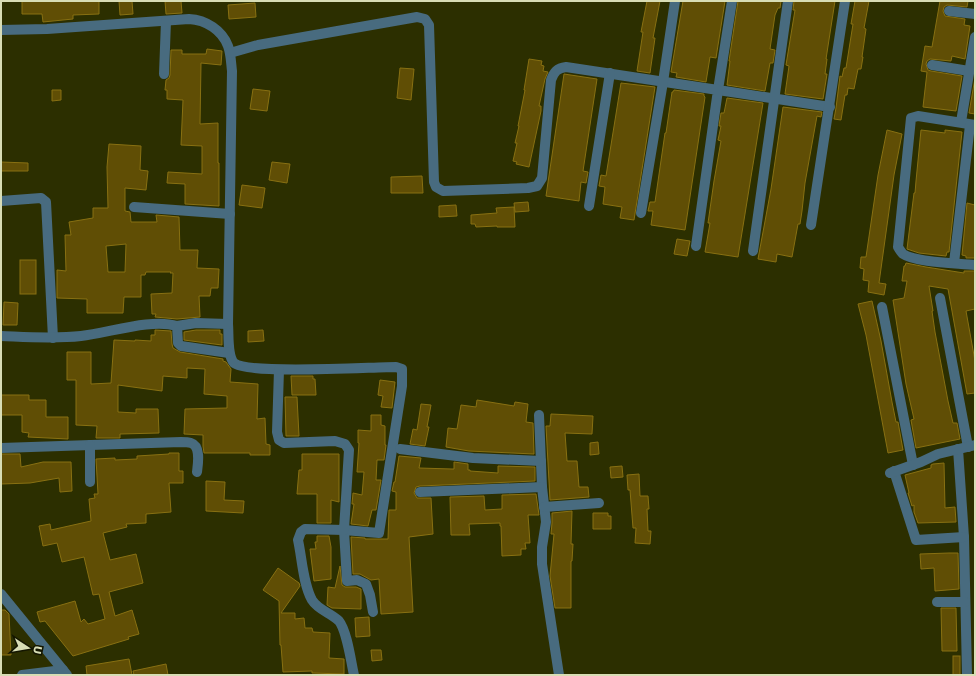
<svg xmlns="http://www.w3.org/2000/svg" width="976" height="676" viewBox="0 0 976 676" font-family="'Golos Text',sans-serif">
	<rect width="100%" height="100%" fill="#2c2f00"/>
	<g fill="#604e05" stroke="#887012" fill-rule="evenodd">
		<path d="M22,1h77v13l-26,1v4l-30,3 -1,-8h-20z"/>
		<path d="M119,1h13l1,13 -13,1z"/>
		<path d="M165,1h16l1,12 -16,1z"/>
		<path d="M647,1h13l-7,37h2l-5,35 -13,-2 6,-39h-2z"/>
		<path d="M683,1h42l-9,57 -6,-1 -4,25 -30,-5 1,-4 -6,-1z"/>
		<path d="M738,1h43l-1,7h-2l-3,7 -5,34 5,1 -2,13h-3l-5,28 -38,-6 3,-24h-1z"/>
		<path d="M794,1h41l-9,58h1l-2,15h2l-4,25 -38,-5 4,-28 -3,-1 9,-55h-2z"/>
		<path d="M855,1h14l-5,27 2,1 -4,28h1l-2,12h-3l-4,20 -6,-1 -1,7h-2l-4,25 -7,-1 2,-11 4,-32 2,1 2,-9h2l7,-44h-2z"/>
		<path d="M940,1h28l-1,6 -20,-2 -3,2 -1,4 2,5 20,3 -1,6 6,1 -5,33 -13,-3 -1,5 -21,-2 -3,2 -1,3 2,6 3,1 31,5 -6,35 -33,-4 4,-35 -6,-1 4,-25 7,1z"/>
		<path d="M255,3l1,14 -27,2 -1,-14z"/>
		<path d="M207,49l15,2 -1,14 -20,-2 -1,61 18,-1v40h1v43l-34,-2v-20l-18,-1 1,-11 34,2v-28l-21,-1 2,-45 -16,-1v-9h-2l1,-10 3,-2 1,-3 1,-25h11v4h24z"/>
		<path d="M529,59l13,2 -1,4 3,1 -1,5 5,1 -3,7 -6,27h2v5l-12,56 -13,-3 1,-2 -4,-1 4,-18h-2l4,-17h-1l7,-36h-1z"/>
		<path d="M400,68l14,1 -3,31 -14,-2z"/>
		<path d="M564,74l33,5 -14,92 5,1 -2,11 -5,-1 -2,19 -33,-5z"/>
		<path d="M975,78v36l-6,-1z"/>
		<path d="M621,83l34,4 -21,133 -14,-2 2,-11 -19,-3 2,-17 -6,-1 2,-11 5,1z"/>
		<path d="M253,89l17,2 -3,20 -17,-2z"/>
		<path d="M52,90h9v10l-9,1z"/>
		<path d="M674,90l30,4v2l1,1 -20,133 -34,-5 2,-14h-5l2,-9h5l10,-69h1l6,-41h1z"/>
		<path d="M727,98l36,5 -25,154 -33,-5 5,-29h-2l6,-42 7,-40 -3,-1 3,-14h-2l2,-13h3z"/>
		<path d="M783,107l39,5 -1,5 -4,-1 -12,67 -3,28 -2,13h-2l-6,33 -15,-3 -1,8 -18,-3 13,-70z"/>
		<path d="M887,130l15,4 -8,41 -15,108 7,1 -2,11 -16,-3 1,-11 -6,-1 1,-11 -4,-1 1,-11h5l12,-82z"/>
		<path d="M921,130l24,3v-3l17,2 -13,120h-2l-1,4 -27,-3 -12,-4 7,-56h1l1,-12z"/>
		<path d="M109,144l32,2 -1,24 8,1 -2,19 -21,-2v23l5,1 1,10h26l-1,-7 23,2 1,33h18l-1,18 22,1 -1,19h-7l-1,8h-11l1,21 -23,2 -22,-2 1,-3h-4l-1,-20 21,-1 1,-20h-3l1,-1h-25l-1,3h-4v22h-17l-1,16h-36v-14l-30,-1v-28l9,1 -1,-36h6l-2,-13 24,-4v-10h15l-1,-41zM126,244l-1,28h-17l-2,-26z"/>
		<path d="M1,162l27,1v8h-27z"/>
		<path d="M272,162l18,2 -3,19 -18,-3z"/>
		<path d="M422,176l1,17h-32v-16z"/>
		<path d="M242,185l23,3 -3,20 -23,-3z"/>
		<path d="M528,202l1,9 -14,1 -1,-9z"/>
		<path d="M967,203l8,2v53h-9v-2l-4,-1z"/>
		<path d="M456,205l1,11 -18,1v-11z"/>
		<path d="M514,207l1,20h-18v-1l-21,1 -1,-3h-4v-9l26,-2 -1,-5z"/>
		<path d="M677,239l13,2 -3,15 -13,-2z"/>
		<rect x="20" y="260" width="16" height="34"/>
		<path d="M906,263l20,4 38,6v-2h11v38l-9,2 9,50v32l-8,1 -19,-105 -19,-3 4,25h-1l3,21 13,69 5,22h4l3,16 -44,9 -5,-28 3,-1 -8,-35 -13,-84 11,-2 3,-17h-5l2,-15h1z"/>
		<path d="M872,301l9,40 11,61 4,20h2l5,28 -15,3 -22,-118 -8,-31z"/>
		<path d="M4,302l14,1 -1,22h-14z"/>
		<path d="M155,330l16,1 1,13 1,4 7,4 43,7v2l3,1 5,7 -1,13 28,2 -1,35 8,-1 1,26 4,1v10h-20v-2h-46l-1,-7v-11l-19,-1 1,-25 42,-1v-12l-23,-2 1,-25 -18,-1v10l-24,-2 -1,15 -44,-6v27l18,1v-4h22l1,24 -39,1v4h-24l1,-12 -21,-1v-45h-9v-28h24v32l20,-1 3,-43 21,1v-1l16,1v-6h4z"/>
		<path d="M196,330h24v4h2v11l-38,-5v-8z"/>
		<path d="M263,330l1,11 -16,1v-11z"/>
		<path d="M291,376h22v3h2l1,16h-24z"/>
		<path d="M380,380l15,2 -3,26 -11,-1 2,-11 -5,-1z"/>
		<path d="M1,395h28v5h17v17h22v22l-40,-2 1,-4 -7,-1v-17h-21z"/>
		<path d="M285,397h12l2,39h-13z"/>
		<path d="M477,400l37,6 1,-4 13,2 -2,18 7,1 1,31 -65,-3 -23,-4 2,-19 9,1 4,-24 15,2z"/>
		<path d="M421,404l10,1 -4,22h2l-4,19 -15,-2 3,-15 4,1z"/>
		<path d="M551,414l42,2 -1,18 -27,-1 2,28h10l2,26h9l1,10 -39,3 -4,-74h4z"/>
		<path d="M371,415h10v10l4,1v19h1l-2,15h-7l-1,20h5l-5,30h-4l-4,16 -17,-2 3,-20h-2l1,-11 9,2 2,-23h-7l2,-29h-1v-13l13,1z"/>
		<path d="M598,442l1,12 -9,1v-12z"/>
		<path d="M169,453h10v18h4v12h-14l2,29 -25,2v9l-20,1 1,3 -24,6 7,27 26,-6 7,29 -34,9 6,24 17,-6 7,24 -11,3 1,2 -56,17 -28,-35 -5,1 -3,-10 38,-11 6,21 3,-3 4,5 17,-5 -6,-25 -6,1 -9,-38 -22,5 -5,-19 -14,3 -4,-20 11,-2 1,6 40,-9 -2,-22 6,-1 -1,-4h4l-2,-35 19,-1v2l22,-1v-3l32,-2z"/>
		<path d="M1,454h19l1,13 22,-5h28l1,29 -12,1 -1,-14 -29,5 -29,1z"/>
		<path d="M302,454h37v48l-8,-2v23h-14v-29h-20l2,-24h3z"/>
		<path d="M399,456l22,2 -2,10 33,1h2v-7l14,2v6h2v1l28,2v-7l37,1v14l-115,5 -4,1 -2,6 3,5h14l2,36 -24,3 4,75 -32,2 -2,-35 -8,1 -11,-6h-7l-2,-37 14,1v1h23l1,-29h7v-18l-4,-1 2,-9h1z"/>
		<path d="M944,463l1,45 10,-1 1,15 -38,1 -4,-11v-7l-2,1 -4,-13h1l-4,-18 26,-7v-3l2,-1z"/>
		<path d="M622,466l1,11 -12,1 -1,-11z"/>
		<path d="M639,474l1,22h8l1,13h-2l1,22h3l-1,13 -15,-1 1,-15h-3l-3,-38h-2l-1,-15z"/>
		<path d="M206,481l19,1 -1,18 20,1 -1,12 -37,-2z"/>
		<path d="M536,494l3,21h-11l2,28h-5l1,6h-5v6l-19,1 -1,-30h-1v-3l-31,1 1,11h-19l-1,-38 34,-1 1,14 17,-1v-14z"/>
		<path d="M572,511l-1,33h2l-1,17h-1v47h-16l-5,-32 4,-42h-3l1,-11v-10z"/>
		<path d="M593,513h15v3h3v13h-18z"/>
		<path d="M317,536h12l2,11v32l-17,2 -4,-32h6l-1,-7h2z"/>
		<path d="M949,553h9l1,36 -24,2 -1,-23 -13,1 -1,-15z"/>
		<path d="M340,566l2,19 3,2h11l5,2v20l-29,-1 -5,-3 1,-18 7,1z"/>
		<path d="M278,568l21,15 1,3 -19,27h14v6l9,-1 1,10h7l1,4 17,1 -1,25 15,1v15l-32,-1v-2l-29,1 -2,-27h-1l-1,-44 -16,-11z"/>
		<path d="M941,608h15l1,43h-15z"/>
		<path d="M1,610h4l4,4 2,41h-10z"/>
		<path d="M369,617l1,19 -14,1 -1,-19z"/>
		<path d="M371,650h10l1,10 -10,1z"/>
		<rect x="953" y="656" width="7" height="19"/>
		<path d="M129,659l3,16h-45l-1,-9z"/>
		<path d="M166,664l2,11h-34l-1,-4z"/>
	</g>
	<g fill="none" stroke-linecap="round" stroke-linejoin="round">
		<g stroke="#486b7f" stroke-width="10">
			<path d="M732,1l-14,89 112,17"/>
			<path d="M949,11l26,3"/>
			<path d="M1,30l46,-1 142,-10c17,1 33,11 39,27 3,8 3,17 4,25l-4,253c1,10 -1,32 6,39 14,12 137,4 162,4l6,2v17l-23,147 -35,-3 3,51 10,-1 9,4 4,11 3,17"/>
			<path d="M230,53l28,-8 159,-28 8,2 4,6 5,157 2,5 7,4 85,-3 9,-2 5,-8 9,-98c3,-8 6,-12 15,-13l152,23 -22,156"/>
			<path d="M932,65l37,6"/>
			<path d="M164,74l2,-53"/>
			<path d="M961,122l14,-85"/>
			<path d="M975,125l-57,-9 -7,2 -13,129c2,3 3,5 5,7 13,9 56,9 72,11"/>
			<path d="M1,201l40,-3 5,4 7,136"/>
			<path d="M589,206l21,-133"/>
			<path d="M134,207l96,7"/>
			<path d="M641,213l22,-131 12,-81"/>
			<path d="M811,225l34,-224"/>
			<path d="M753,251l35,-250"/>
			<path d="M954,263l16,-138"/>
			<path d="M940,298l28,149"/>
			<path d="M882,307l31,158"/>
			<path d="M177,326l19,-3 32,1"/>
			<path d="M1,336c26,1 53,3 80,0 28,-3 70,-18 96,-10l1,17 3,3 48,7"/>
			<path d="M279,370l-2,62 2,8 5,3 51,-2 10,3 4,6 -5,80 -39,-1 -4,3 -3,8c4,18 5,44 14,60 6,10 19,13 27,21 8,10 12,41 15,54"/>
			<path d="M539,415l3,72 4,35 -4,25v17l17,111"/>
			<path d="M1,448l180,-6c3,0 7,0 10,1 10,3 7,21 6,29"/>
			<path d="M400,449l73,9 68,3"/>
			<path d="M958,449l6,88 3,138"/>
			<path d="M894,471l22,69 48,-3"/>
			<path d="M890,473l31,-11 17,-8 37,-9"/>
			<path d="M90,482v-37"/>
			<path d="M420,492l122,-5"/>
			<path d="M544,507l55,-4"/>
			<path d="M937,602h28"/>
			<path d="M22,675l41,-5"/>
		</g>
		<path stroke="#486b7f" stroke-width="10" d="M1,594l66,81"/>
	</g>
	<rect width="976" height="676" fill="none" stroke="#d8ddb5" stroke-width="4"/>
	<g transform="translate(28 648) rotate(102)" stroke="#141600" stroke-width="3" paint-order="stroke">
	<path d="M0-3L7 15L0 10L-7 15Z" fill="#d8ddb5"/>
	<text y="-6" font-size="11" font-weight="bold" text-anchor="middle" fill="#d8ddb5">U</text>
	</g>
</svg>
